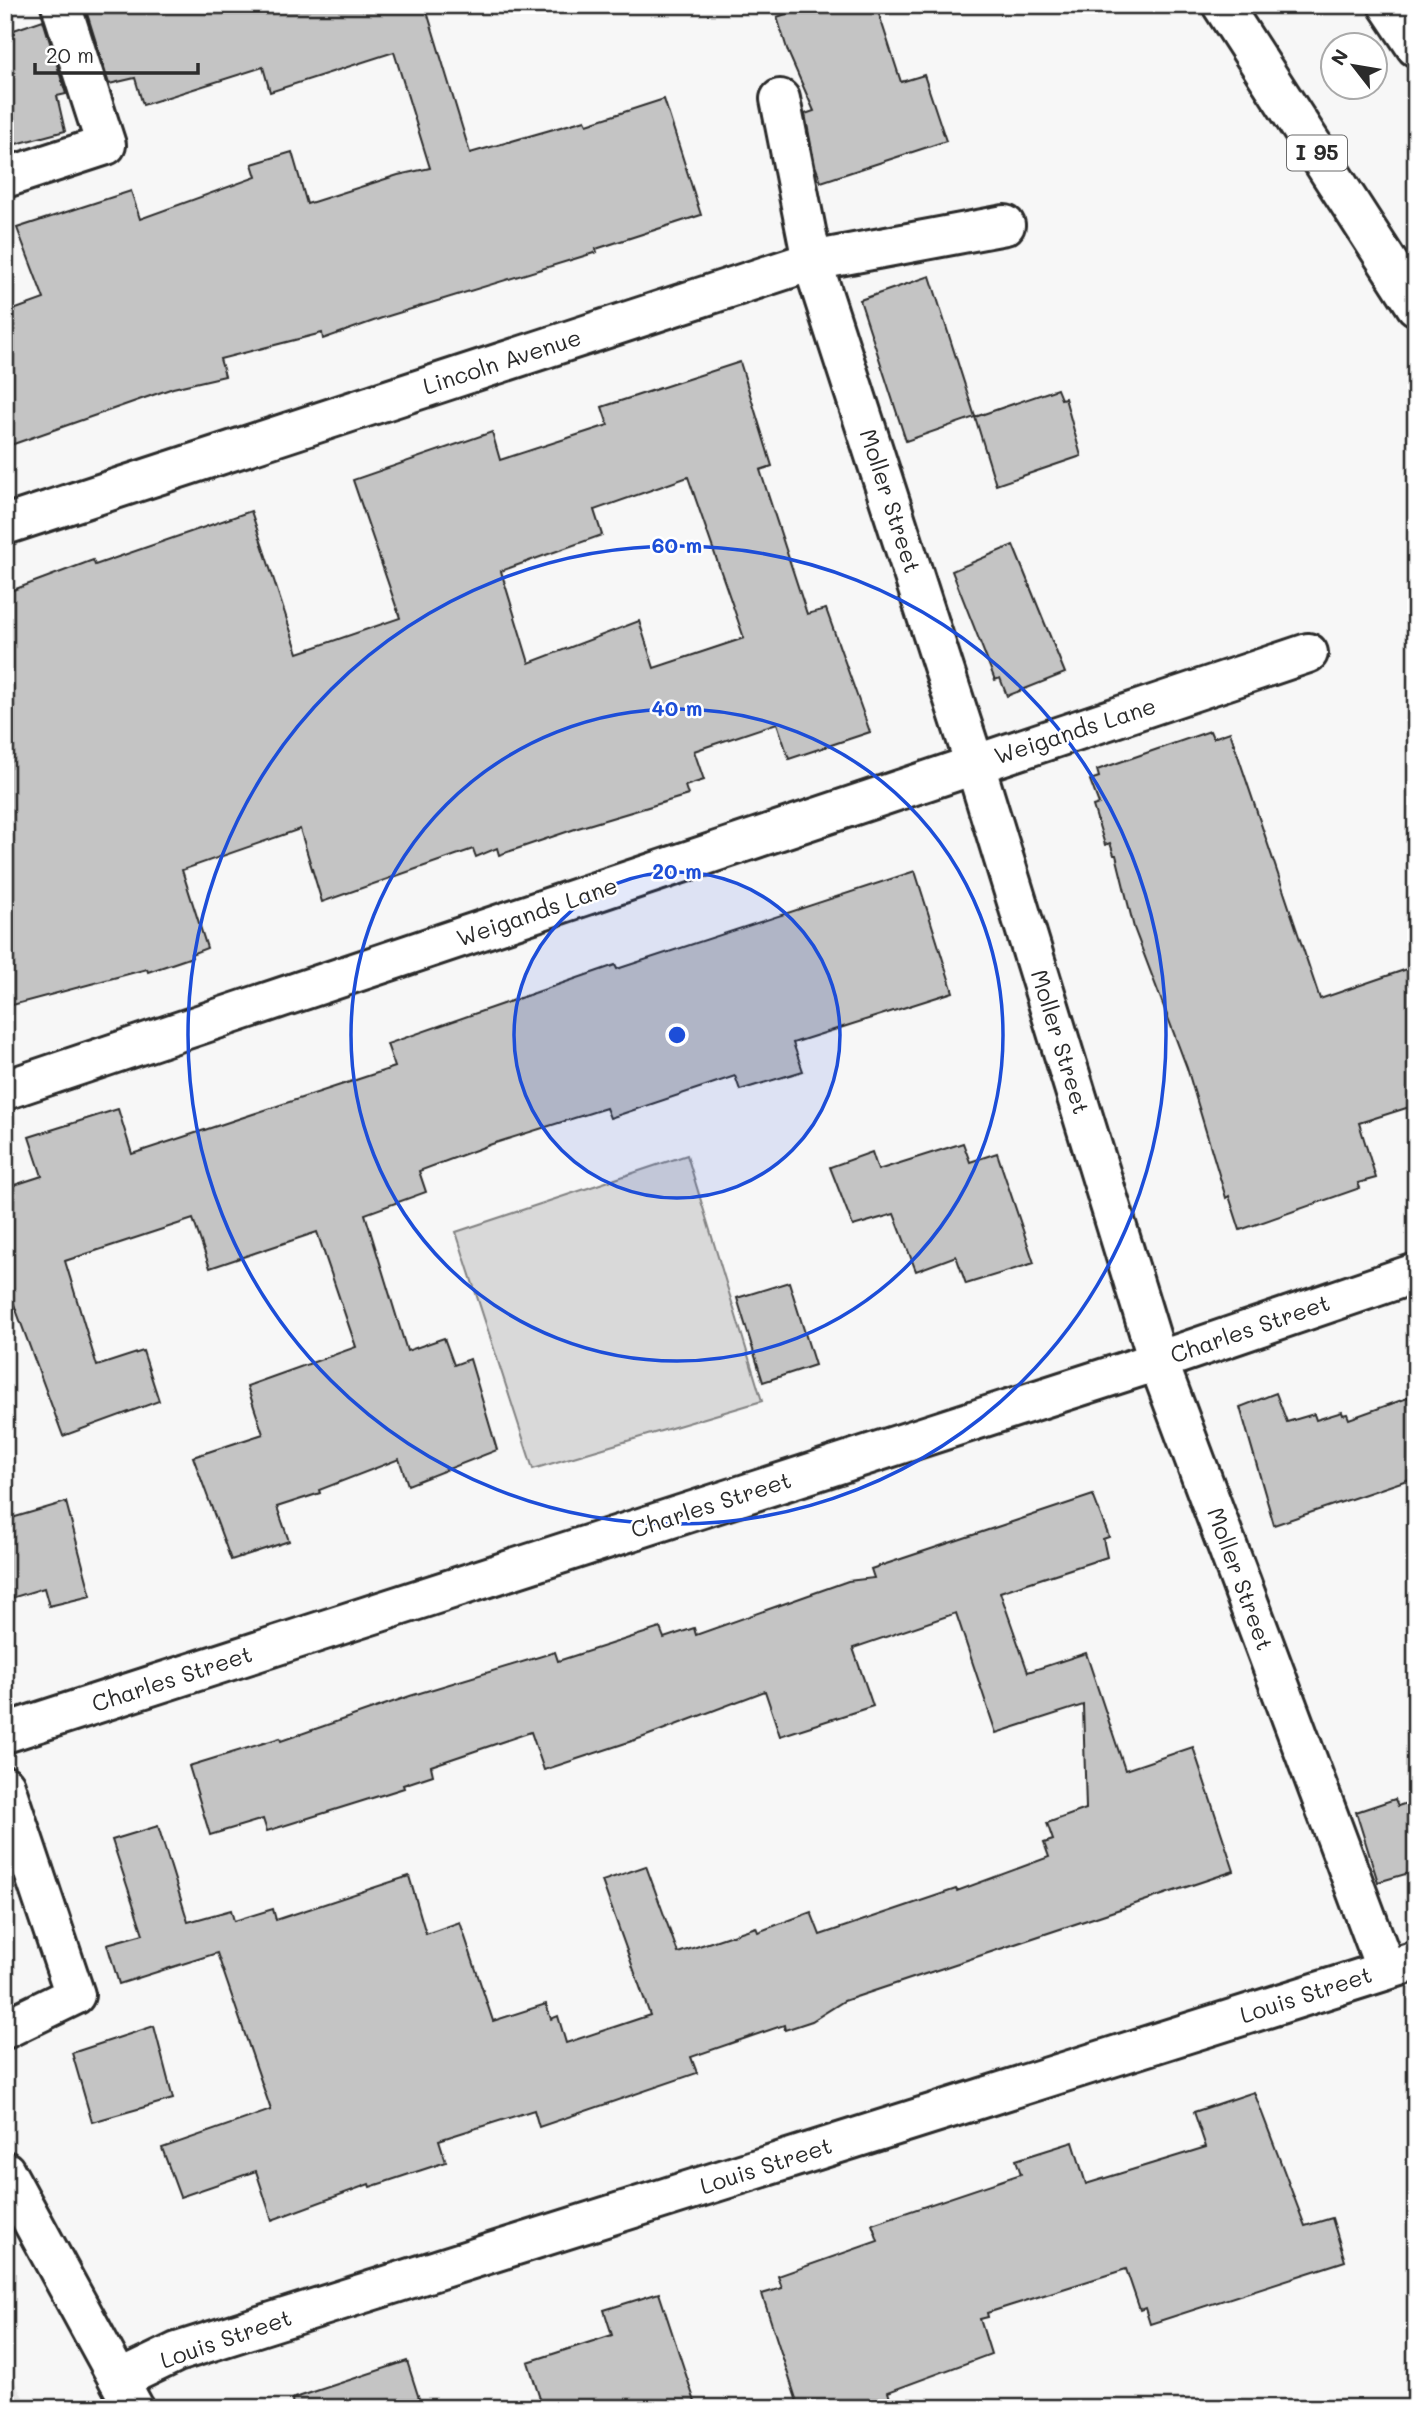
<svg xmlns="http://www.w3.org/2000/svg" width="1421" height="2413" viewBox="0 0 1421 2413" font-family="Mali,sans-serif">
	<rect width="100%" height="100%" fill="#f7f7f7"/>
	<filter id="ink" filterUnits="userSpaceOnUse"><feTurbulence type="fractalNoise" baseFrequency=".0143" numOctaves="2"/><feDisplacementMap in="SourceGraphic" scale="14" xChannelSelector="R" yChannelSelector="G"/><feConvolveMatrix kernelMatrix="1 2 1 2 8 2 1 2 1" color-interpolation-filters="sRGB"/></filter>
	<g filter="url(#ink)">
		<path fill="#e8e8e8" d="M5,2364l24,44h-24z"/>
		<path fill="#d9d9d9" stroke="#828282" stroke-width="2" d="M687,1155l75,246 -229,68 -77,-237z"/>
		<g fill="#c4c4c4" stroke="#2b2b2b" stroke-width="2" fill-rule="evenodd">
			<path d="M89,5h336l45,148 115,-33 2,4 77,-25 37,116 -105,34 1,3 -215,66 -59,21 -1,-6 -102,26 5,17 -52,12 -168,59v-134l39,-14 -27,-71 114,-37 9,28 116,-42 -4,-13 40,-12 15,52 91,-29 32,-7 -36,-116 -124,40 -7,-25 -120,38 -8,-27 -26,6 -24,-77z"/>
			<path d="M813,5h63l25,77 23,-7 22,66 -125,41 -6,-17 -10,-51 9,-3 -26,-59 -11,-35z"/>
			<path d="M43,20l23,74 -9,2 8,35 -60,16v-114z"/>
			<path d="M930,276l45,141 -69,24 -46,-141z"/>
			<path d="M740,362l32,104 -12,4 47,144 19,-5 44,123 -81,27 -12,-36 -83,28 10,29 -19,6 3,9 -110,33 -79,27 -2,-7 -21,9 -3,-8 -151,53 -22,-73 -118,41 25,78 -16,6 1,3 -44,15 -1,-3 -142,38v-414l88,-33 2,5 156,-54 47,142 102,-35 -47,-138 139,-48 8,28 108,-35 -6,-18zM688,477l56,161 -90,30 -15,-47 -110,42 -28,-92 101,-36 -8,-25z"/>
			<path d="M1057,389l4,10 4,-1 16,58 -85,29 -21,-68z"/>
			<path d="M1013,545l52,128 -58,23 -7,-18 -5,2 -43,-109z"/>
			<path d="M1210,731l3,7 17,-6 90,267 96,-33v139l-57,18 17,55 -18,5 2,5 -120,42 -11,-34 -3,2 -39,-130 -53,-140 -18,-73h-2l-4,-12 -5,2 -12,-39 6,-2 -9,-24 9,-3 -2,-7z"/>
			<path d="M915,871l38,121 -160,51 10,28 -63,19 -5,-14 -125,42 -4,-10 -114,36 -73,27 7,21 -61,22 42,137 37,-13 10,27 16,-6 27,91 -89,35 -9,-26 -80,31 1,3 -43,14 12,34 -58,19 -38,-103 70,-23 -16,-48 109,-39 -39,-115 -107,36 -17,-49 -128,42 32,105 46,-15 16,50 -96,35 -58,-156v-92l37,-12 -13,-39 89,-28 14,45 263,-87 -8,-23 228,-79 2,4z"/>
			<path d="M963,1143l7,19 27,-9 37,110 -68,21 -10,-28 -40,15 -22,-57 -41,12 -23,-59 42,-15 6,18z"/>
			<path d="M789,1282l26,83 -52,17 -26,-84z"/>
			<path d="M1276,1393l11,29 27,-8 2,6 26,-8 1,3 4,-1 2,5 67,-24v82l-142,48 -34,-118z"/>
			<path d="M1093,1495l16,42 -6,2 4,18 -107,35 28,80 58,-19 39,117 68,-23 41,124 -390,130 -32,20 -27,9 -1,-5 -93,32 6,16 -158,54 -5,-17 -95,30 7,22 -76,25 -1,-3 -97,36 -16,-49 -76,26 -18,-49 109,-38 -54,-157 -98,31 -12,-40 36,-10 -31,-94 46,-14 30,96 43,-12 3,11 39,-12 3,11 133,-44 17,58 34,-12 33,99 53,-17 5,15 7,-3 8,27 84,-28 -48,-134 44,-15 32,87 78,-26 2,5 53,-20 9,23 136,-46 1,2 92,-34 -5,-14 9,-3 -6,-17 39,-14 -3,-104 -87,28 -40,-120 -103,35 20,58 -93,30 -15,-45 -124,47 -97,32 -13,-38 -100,34 2,9 -30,10 1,3 -137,43 -4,-12 -53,16 -21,-69 91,-28 1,3 129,-45 145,-44 3,9 102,-33 4,10 30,-10 2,7 152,-54 26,-3 -3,-9z"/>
			<path d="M66,1502l25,94 -42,10 -5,-18 -39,12v-80z"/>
			<path d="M1395,1799l3,7 18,-6v71l-38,11 -22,-70z"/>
			<path d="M154,2026l19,73 -81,23 -20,-69z"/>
			<path d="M1254,2092l51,134 27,-8 13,43 -195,63 -5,-16 -5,2 -14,-41 -139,44 1,4 -8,2 11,35 -103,38 5,16h-94l-37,-114 20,-6 -4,-12 100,-35 -6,-17 149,-50 -5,-14 57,-18 13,42 120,-37 -12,-35z"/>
			<path d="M659,2293l38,115h-154l-15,-46 84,-27 -8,-25z"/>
			<path d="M407,2361l15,47h-129l-1,-9z"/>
		</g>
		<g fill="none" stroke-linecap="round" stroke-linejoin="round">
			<defs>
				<g id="minor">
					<path d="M780,99l32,162 163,504 183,596 228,609"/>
					<path d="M5,178l101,-33 -45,-140"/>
					<path d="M5,525l807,-264 193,-36"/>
					<path d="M5,1090l1303,-437"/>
					<path d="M5,1733l1153,-372 258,-88"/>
					<path d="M5,1786l70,209 -70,34"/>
					<path d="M119,2380l58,-28 1239,-391"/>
				</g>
				<path id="major" d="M5,2171l129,237"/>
				<g id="highway">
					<path d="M1222,5l194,301"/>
					<path d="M1388,5l28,42"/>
				</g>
			</defs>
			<use href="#minor" stroke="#2b2b2b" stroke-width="44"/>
			<use href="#major" stroke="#2b2b2b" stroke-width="44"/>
			<use href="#highway" stroke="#2b2b2b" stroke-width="44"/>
			<use href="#minor" stroke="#fff" stroke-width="38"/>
			<use href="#major" stroke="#fff" stroke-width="38"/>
			<use href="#highway" stroke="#fff" stroke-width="38"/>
		</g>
	</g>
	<circle cx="677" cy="1035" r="163" fill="#1d4ed8" fill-opacity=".12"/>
	<g fill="none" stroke="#1d4ed8" stroke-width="3.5">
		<circle cx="677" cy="1035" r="163"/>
		<circle cx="677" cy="1035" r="326"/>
		<circle cx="677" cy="1035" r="489"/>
	</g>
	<g text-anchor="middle" stroke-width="5" stroke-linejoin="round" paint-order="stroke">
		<rect fill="#fff" stroke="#6b6b6b" stroke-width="2" x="1287" y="135.5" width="60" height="35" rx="5"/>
		<g font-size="21" font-weight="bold" fill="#2b2b2b">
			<text x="1317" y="160">I 95</text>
		</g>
		<g font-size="23" fill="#2b2b2b" stroke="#fff">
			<text transform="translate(502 362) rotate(-18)" y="8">Lincoln Avenue</text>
			<text transform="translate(890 501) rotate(72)" y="8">Moller Street</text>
			<text transform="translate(1075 731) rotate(-18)" y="8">Weigands Lane</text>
			<text transform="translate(537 912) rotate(-19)" y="8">Weigands Lane</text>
			<text transform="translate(1060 1042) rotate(73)" y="8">Moller Street</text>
			<text transform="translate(1250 1329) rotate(-19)" y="8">Charles Street</text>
			<text transform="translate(711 1505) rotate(-18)" y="8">Charles Street</text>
			<text transform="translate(1240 1579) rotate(70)" y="8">Moller Street</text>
			<text transform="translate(172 1679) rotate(-18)" y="8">Charles Street</text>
			<text transform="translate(1306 1995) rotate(-18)" y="8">Louis Street</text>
			<text transform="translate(766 2166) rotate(-18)" y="8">Louis Street</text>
			<text transform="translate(226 2339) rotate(-19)" y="8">Louis Street</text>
		</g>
	</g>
	<circle cx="677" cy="1035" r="10" fill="#1d4ed8" stroke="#fff" stroke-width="3.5"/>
	<g font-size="21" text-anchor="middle" font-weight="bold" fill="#1d4ed8" stroke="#fff" stroke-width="5" stroke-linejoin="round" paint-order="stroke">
		<text x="677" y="553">60 m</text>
		<text x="677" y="716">40 m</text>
		<text x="677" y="879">20 m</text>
	</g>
	<rect width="1421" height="2413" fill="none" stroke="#fff" stroke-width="28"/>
	<rect x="14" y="14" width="1393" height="2385" fill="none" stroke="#2b2b2b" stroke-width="2.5" filter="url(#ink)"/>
	<g transform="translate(1354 66) rotate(301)"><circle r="33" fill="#ffffff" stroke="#aaaaaa" stroke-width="2"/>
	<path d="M0-5L12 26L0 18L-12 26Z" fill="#2b2b2b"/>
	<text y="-10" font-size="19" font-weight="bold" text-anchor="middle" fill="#2b2b2b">N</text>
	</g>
	<path d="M35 63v10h163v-10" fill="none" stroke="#2b2b2b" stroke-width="3.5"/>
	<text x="46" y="63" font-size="21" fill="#2b2b2b" stroke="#ffffff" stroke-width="5" paint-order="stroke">20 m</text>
</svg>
